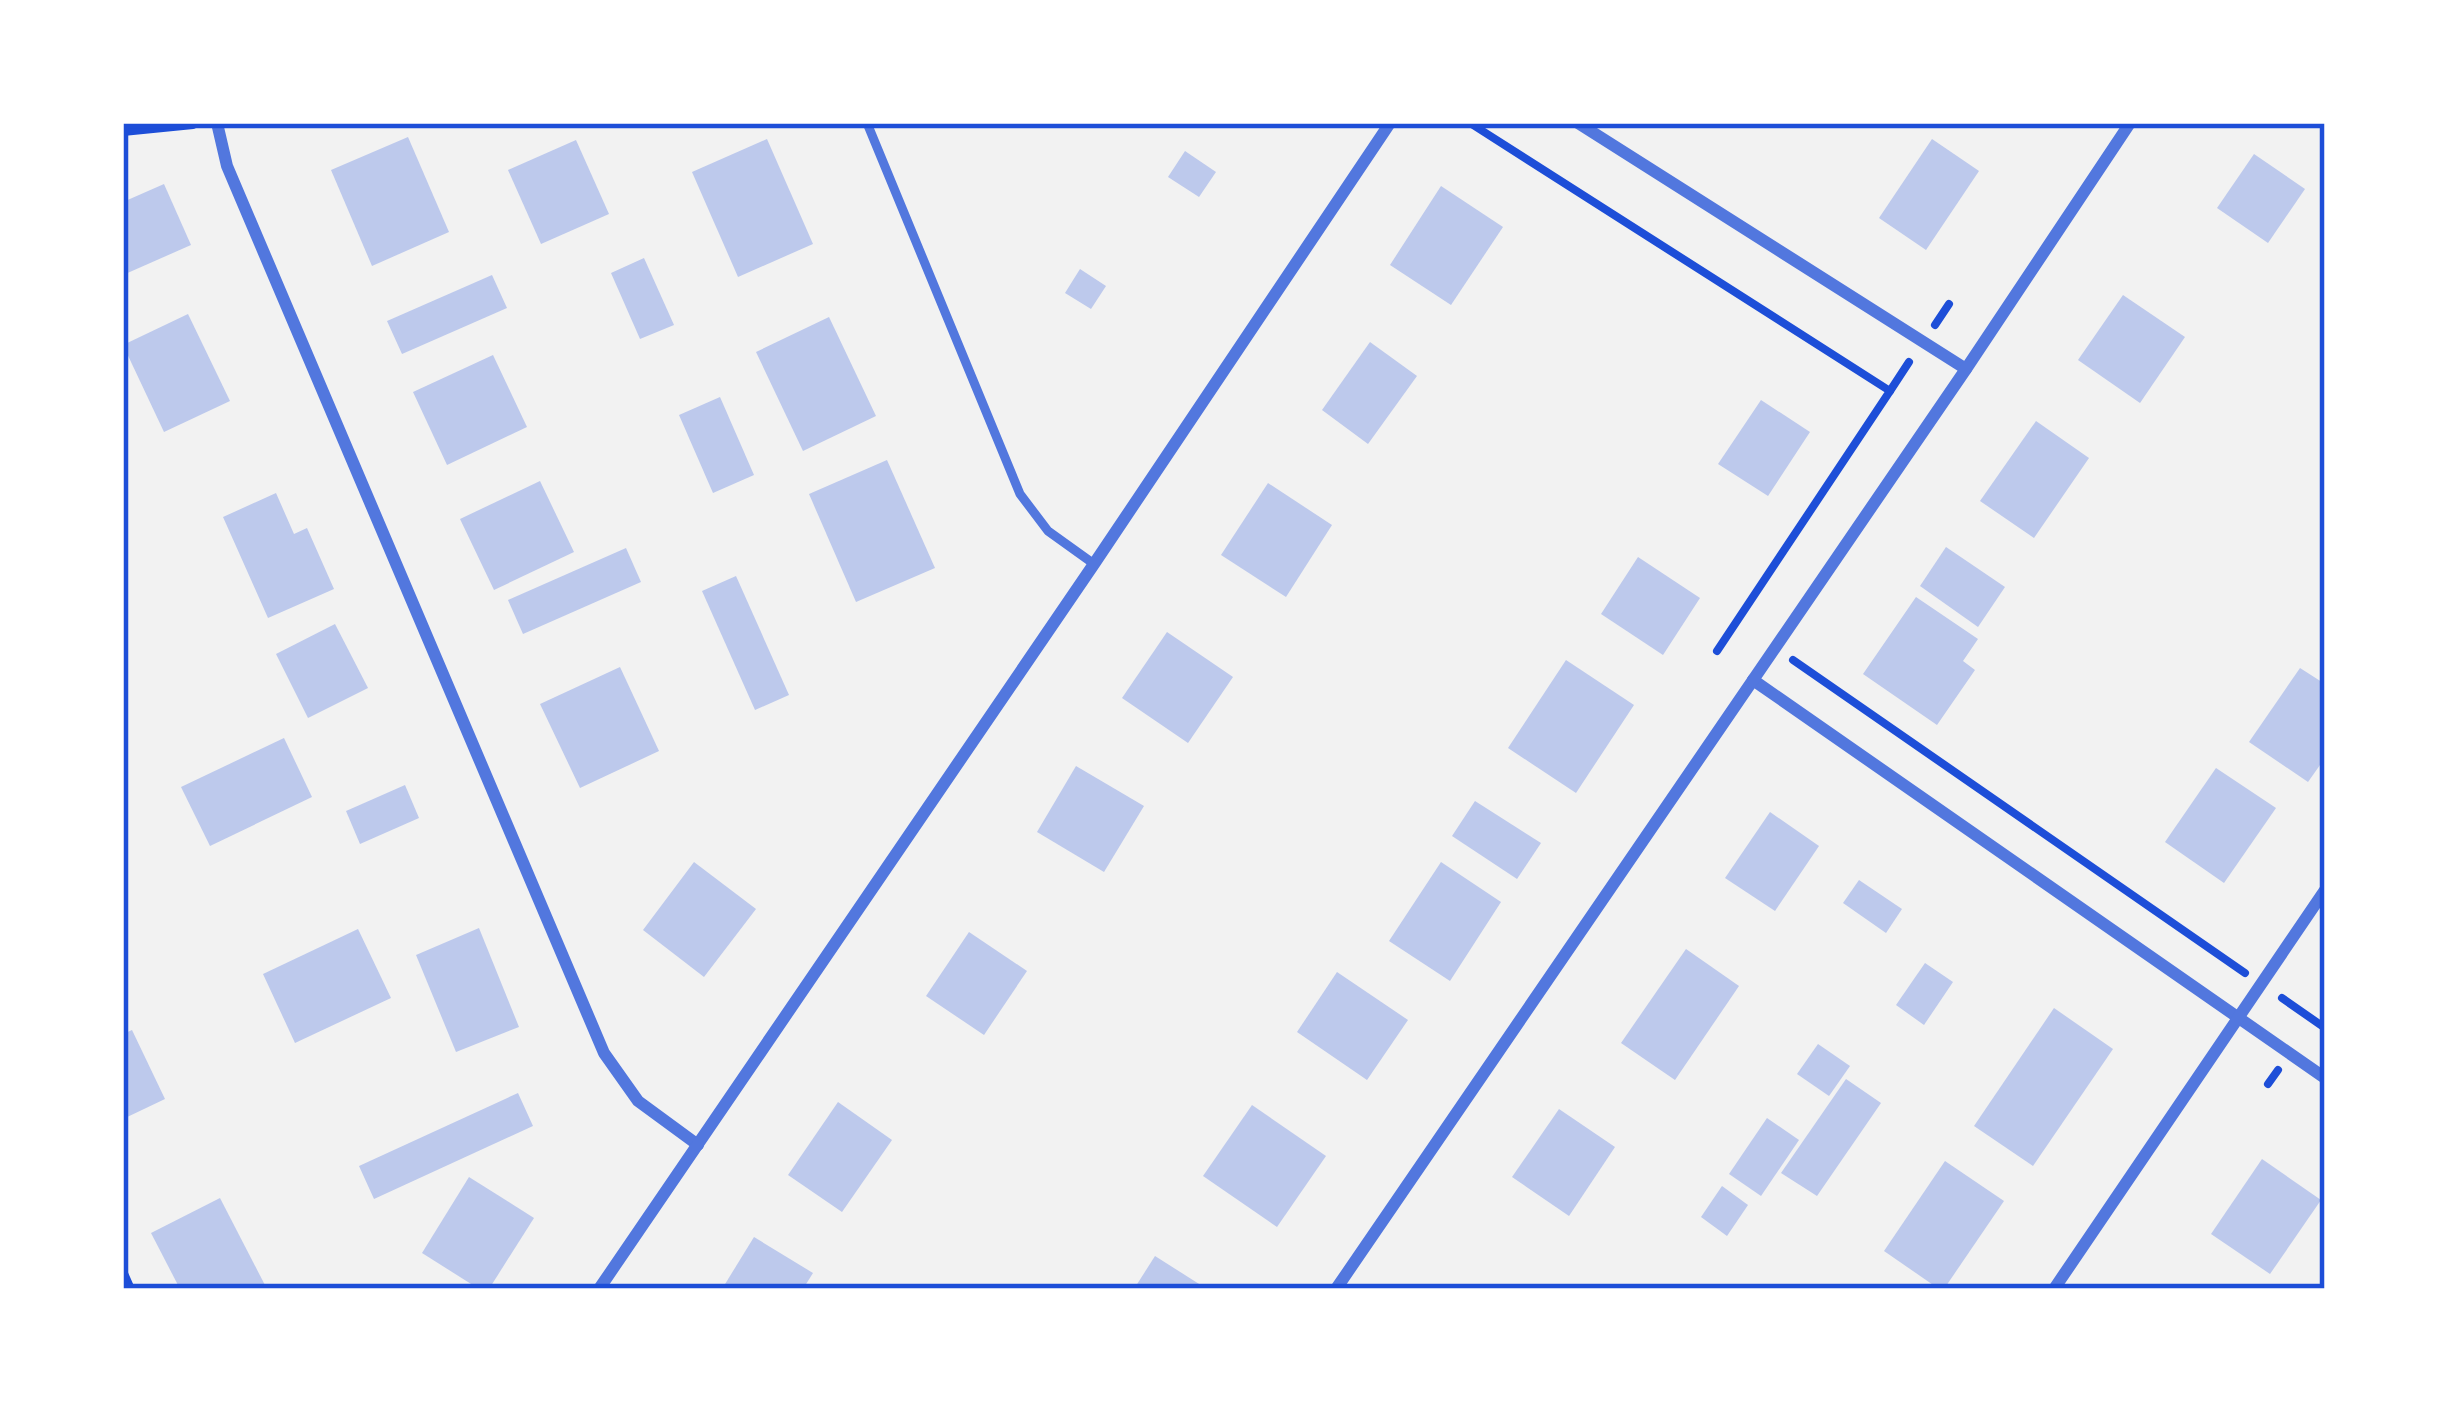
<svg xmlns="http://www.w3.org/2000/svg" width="2448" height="1412" viewBox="0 0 2448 1412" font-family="Manrope,sans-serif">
	<rect width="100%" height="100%" fill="#f2f2f2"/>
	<g fill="#bdc9ec">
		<path d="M408,137l41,95 -77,34 -41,-96z"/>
		<path d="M767,139l46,105 -75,33 -46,-105z"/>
		<path d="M1932,139l47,32 -53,79 -47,-32z"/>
		<path d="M576,140l33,74 -68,30 -33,-74z"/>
		<path d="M1185,151l31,21 -17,25 -31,-20z"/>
		<path d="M2254,154l51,35 -37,54 -51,-35z"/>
		<path d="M164,184l27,61 -68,30v-73z"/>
		<path d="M1441,186l62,41 -52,78 -61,-40z"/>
		<path d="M644,258l30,67 -34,14 -29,-66z"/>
		<path d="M1080,269l26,17 -15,23 -26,-16z"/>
		<path d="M492,275l15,33 -105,46 -15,-33z"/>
		<path d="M2123,295l62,42 -45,66 -62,-43z"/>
		<path d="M188,314l42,87 -66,31 -41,-87z"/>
		<path d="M829,317l47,99 -73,35 -47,-99z"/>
		<path d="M1370,342l47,34 -49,68 -46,-34z"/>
		<path d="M493,355l34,72 -80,38 -34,-73z"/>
		<path d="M720,397l34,78 -41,18 -34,-78z"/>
		<path d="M1761,400l49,32 -42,64 -50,-32z"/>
		<path d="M2036,421l53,37 -55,80 -54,-37z"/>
		<path d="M887,460l48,108 -79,34 -47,-108z"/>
		<path d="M540,481l34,71 -80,38 -34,-71z"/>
		<path d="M1268,483l64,42 -46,72 -65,-42z"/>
		<path d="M276,493l18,41 13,-6 27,61 -66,29 -45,-101z"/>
		<path d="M1946,547l59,40 -27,40 -58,-41z"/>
		<path d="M626,548l15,34 -118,52 -15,-34z"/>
		<path d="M1638,557l62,41 -37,57 -62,-41z"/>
		<path d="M736,576l53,119 -34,15 -53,-119z"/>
		<path d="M1916,597l62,42 -15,22 12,9 -38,55 -74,-51z"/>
		<path d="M335,624l33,64 -60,30 -32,-64z"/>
		<path d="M1167,632l66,45 -45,66 -66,-45z"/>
		<path d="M1566,660l68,45 -58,88 -68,-45z"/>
		<path d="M620,667l39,84 -79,37 -40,-84z"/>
		<path d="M2300,668l25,16v74l-17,24 -59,-40z"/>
		<path d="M284,738l28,59 -102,49 -29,-59z"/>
		<path d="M1076,766l68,40 -40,66 -67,-40z"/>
		<path d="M2216,768l60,40 -52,75 -59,-41z"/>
		<path d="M405,785l14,33 -59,26 -14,-33z"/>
		<path d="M1475,801l66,42 -24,36 -65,-43z"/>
		<path d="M1770,812l49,34 -44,65 -50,-33z"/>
		<path d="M694,862l62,47 -52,68 -61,-47z"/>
		<path d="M1441,862l60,40 -51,79 -61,-40z"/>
		<path d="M1859,880l43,29 -16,24 -43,-30z"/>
		<path d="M479,928l40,99 -63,25 -40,-97z"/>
		<path d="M358,929l33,69 -96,45 -32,-69z"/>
		<path d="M969,932l58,39 -43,64 -58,-39z"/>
		<path d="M1686,949l53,37 -64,94 -54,-37z"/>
		<path d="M1925,963l28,19 -29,43 -28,-20z"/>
		<path d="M1337,972l71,48 -41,60 -70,-48z"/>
		<path d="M2054,1008l59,41 -80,117 -59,-40z"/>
		<path d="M132,1030l33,69 -42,20v-85z"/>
		<path d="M1818,1044l32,22 -21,30 -32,-22z"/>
		<path d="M1846,1079l35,24 -64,93 -36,-23z"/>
		<path d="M518,1093l15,33 -159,73 -15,-33z"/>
		<path d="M838,1102l54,38 -50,72 -54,-37z"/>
		<path d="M1252,1105l74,51 -49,71 -74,-51z"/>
		<path d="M1559,1109l56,38 -46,69 -57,-39z"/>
		<path d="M1767,1118l32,22 -38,56 -32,-22z"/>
		<path d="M2262,1159l59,41 -51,74 -59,-40z"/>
		<path d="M1945,1161l59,40 -60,88h-5l-55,-38z"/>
		<path d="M469,1177l65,41 -45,71h-10l-57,-36z"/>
		<path d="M1722,1186l26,19 -21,31 -26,-19z"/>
		<path d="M220,1198l47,91h-87l-29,-56z"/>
		<path d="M754,1237l59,36 -10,16h-81z"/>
		<path d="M1155,1256l52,33h-73z"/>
	</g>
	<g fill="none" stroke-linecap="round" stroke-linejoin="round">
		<g stroke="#1d4ed8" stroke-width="8">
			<path d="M1470,123l420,268 -173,260"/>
			<path d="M123,132l70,-7"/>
			<path d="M1935,325l14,-21"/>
			<path d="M1890,391l19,-29"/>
			<path d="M1793,660l452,313"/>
			<path d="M2282,998l43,30"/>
			<path d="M2268,1084l10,-14"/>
			<path d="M123,1271l8,18"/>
		</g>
		<path stroke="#5277de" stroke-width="9" d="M867,123l153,371 28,37 46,33"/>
		<g stroke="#5277de" stroke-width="12">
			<path d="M217,123l10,43 377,887 34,48 60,44"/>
			<path d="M1578,123l388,246"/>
			<path d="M1753,680l572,398"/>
			<path d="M599,1289l495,-725 296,-441"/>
			<path d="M1336,1289l630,-920 164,-246"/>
			<path d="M2054,1289l271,-399"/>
		</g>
	</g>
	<rect width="2448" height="1412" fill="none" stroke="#ffffff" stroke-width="252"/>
	<rect x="126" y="126" width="2196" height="1160" fill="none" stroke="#1d4ed8" stroke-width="4.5"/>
</svg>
